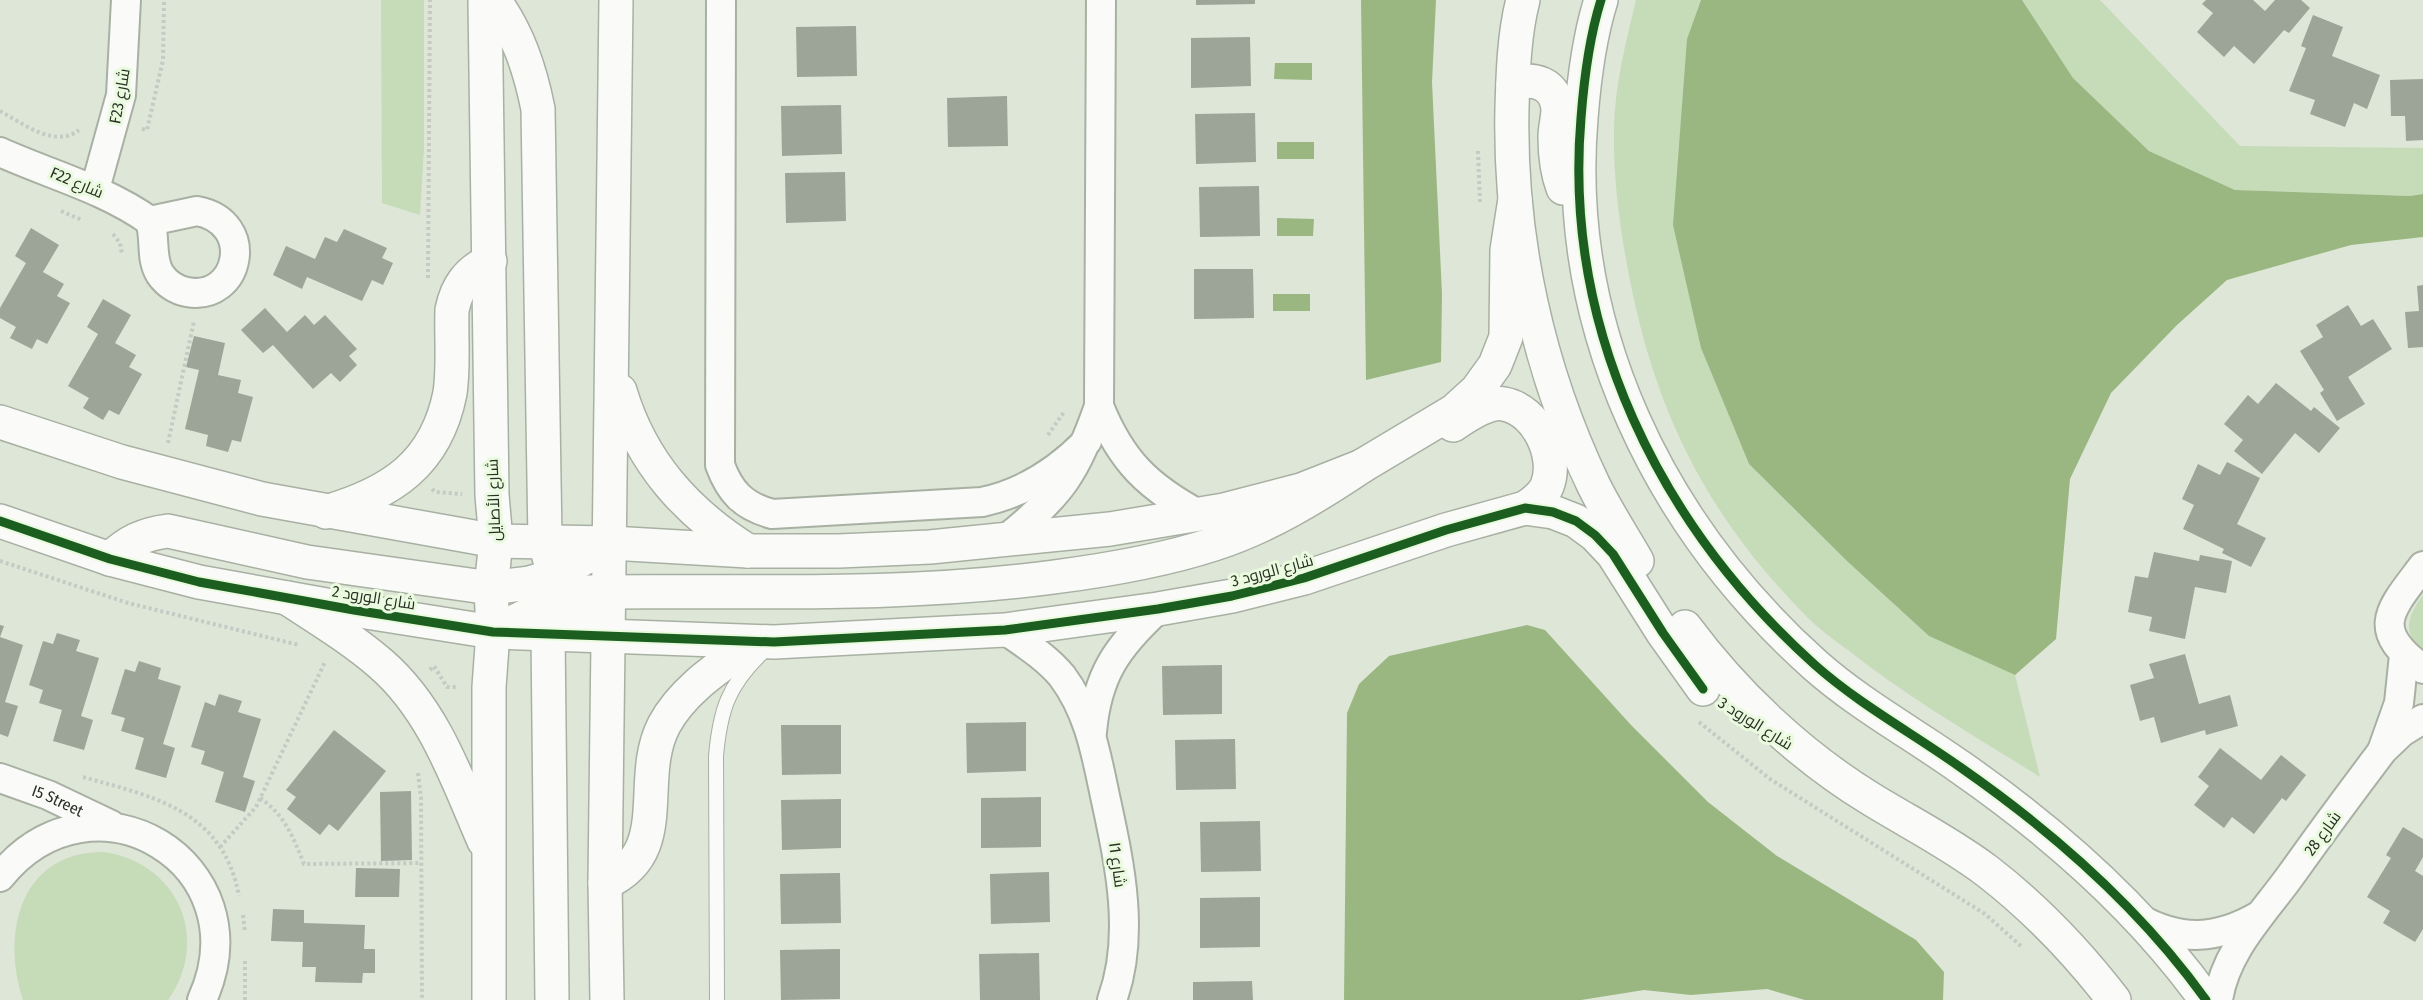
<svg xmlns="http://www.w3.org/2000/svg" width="2423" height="1000" viewBox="0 0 2423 1000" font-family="'Fira Sans Condensed',Cairo,sans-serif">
	<rect width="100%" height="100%" fill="#dde6d7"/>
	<g fill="#c6dbb8">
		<path d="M381,0h43v148l-4,67 -38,-12z"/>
		<path d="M1636,0h65l-14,39 14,309 48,116 99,98 81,74 86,39 25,102c-65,-41 -132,-79 -192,-127 -14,-10 -29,-21 -41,-33 -101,-102 -153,-207 -179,-347 -9,-47 -15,-95 -14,-143 1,-42 12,-86 22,-127z"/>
		<path d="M2022,0h78l140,146 183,2v46l-13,2 -175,-6 -86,-39 -76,-73z"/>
		<path d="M2423,595v55c-23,-17 -14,-36 0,-55z"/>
		<path d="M104,852c74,11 107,87 64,148h-145c-23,-69 -1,-149 81,-148z"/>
	</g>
	<g fill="#9ab782">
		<path d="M1361,0h75l-4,82 10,212 -1,68 -75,18z"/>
		<path d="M1701,0h321l51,78 76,73 86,39 175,6 13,-2v43l-72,8 -124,35 -50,45 -66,68 -41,86 -14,160 -41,36 -86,-39 -81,-74 -99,-98 -48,-116 -28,-123 14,-186z"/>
		<path d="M1275,63h37v17l-38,-1z"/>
		<rect x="1277" y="142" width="37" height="17"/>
		<path d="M1277,218l37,1 -1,17h-36z"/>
		<rect x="1273" y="294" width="37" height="17"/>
		<path d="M1527,625l18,5 86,95 77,77 69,54 139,84 28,32 -1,28h-138l-38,-11 -76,6 -47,-5 -63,10h-237l3,-287 12,-29 30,-28z"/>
	</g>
	<g fill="#9da498">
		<path d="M1196,0h59v4l-59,1z"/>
		<path d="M2206,0h47l12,11 10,-11h26l9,8 -21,25 -5,-3 -30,34 -20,-18 -10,11 -27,-25 16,-19 -11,-9z"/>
		<path d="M2313,15l30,12 -11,29 48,19 -13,34 -13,-6 -9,24 -35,-13 5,-14 -26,-9 17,-43 -5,-2z"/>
		<path d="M856,26l1,50 -60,1 -1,-50z"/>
		<path d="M1250,37l1,49 -60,2v-50z"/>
		<path d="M2423,79v61l-17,1 -1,-25h-14l-1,-36z"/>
		<path d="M1007,96l1,50 -60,1 -1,-49z"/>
		<path d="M841,105l1,49 -60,2 -1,-50z"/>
		<path d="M1255,113l1,49 -60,2 -1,-50z"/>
		<path d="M845,172l1,49 -60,2 -1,-50z"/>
		<path d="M1259,186l1,50 -60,1 -1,-50z"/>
		<path d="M31,228l28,17 -16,27 21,12 -7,12 13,7 -23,41 -10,-5 -5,10 -22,-11 6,-11 -16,-9v-10l26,-45 -11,-7z"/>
		<path d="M344,229l43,19 -5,10 11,5 -10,22 -11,-5 -10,21 -55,-24 -5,12 -29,-14 13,-29 29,13 10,-22 12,5z"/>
		<path d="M1194,269h59l1,49 -60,1z"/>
		<path d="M2423,285v62l-15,1 -3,-36 14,-1 -2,-25z"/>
		<path d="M103,299l28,16 -16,28 21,12 -7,12 13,7 -23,41 -10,-5 -6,10 -20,-12 6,-10 -21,-12 30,-52 -11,-7z"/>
		<path d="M2348,305l13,21 12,-7 19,30 -44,28 17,27 -28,17 -17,-28 4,-3 -24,-39 23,-14 -7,-12z"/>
		<path d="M265,308l22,24 18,-17 9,10 11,-10 32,34 -8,7 8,9 -17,17 -9,-9 -18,16 -40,-44 -10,8 -22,-23z"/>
		<path d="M194,336l31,7 -7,32 23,5 -3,13 15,4 -12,45 -9,-2 -4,12 -22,-6 2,-11 -23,-6 14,-59 -13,-3z"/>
		<path d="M2276,383l35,28 3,-4 26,21 -21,25 -24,-20 -33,41 -28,-23 9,-11 -19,-16 24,-29 10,9z"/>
		<path d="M2227,462l33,16 -23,46 29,14 -15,29 -29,-14 2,-4 -41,-20 11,-24 -12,-6 16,-35 22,11z"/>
		<path d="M2154,552l45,9 1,-6 32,6 -6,32 -31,-6 -10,52 -36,-8 3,-14 -24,-5 7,-36 13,2z"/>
		<path d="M0,625l4,1 -4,11 23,8 -18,57 13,4 -10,31 -8,-3z"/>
		<path d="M57,633l23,7 -4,11 23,7 -18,58 12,4 -9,30 -31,-9 9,-31 -23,-7 4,-13 -14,-5 14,-44 10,3z"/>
		<path d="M2185,654l14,50 31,-9 8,31 -32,9 -1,-5 -44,13 -7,-26 -14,4 -10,-36 24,-7 -5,-14z"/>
		<path d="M139,661l22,7 -3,11 23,7 -18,58 12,4 -9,30 -31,-9 9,-31 -23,-7 4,-13 -14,-4 14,-45 10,3z"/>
		<path d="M1222,665v49l-59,1 -1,-49z"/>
		<path d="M219,694l23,7 -4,11 23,7 -18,58 12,4 -10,31 -30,-10 9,-30 -23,-8 4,-13 -14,-4 14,-45 10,4z"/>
		<path d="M1026,722v49l-59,2 -1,-50z"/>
		<path d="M781,725h60v49l-59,1z"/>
		<path d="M334,730l52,41 -48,60 -9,-7 -9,11 -33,-26 9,-12 -10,-7z"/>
		<path d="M1235,739l1,50 -60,1 -1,-50z"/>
		<path d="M2220,748l41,32 20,-25 25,20 -20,26 -4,-3 -28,36 -22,-17 -8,11 -30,-23 15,-19 -11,-9z"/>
		<path d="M411,791l1,69 -31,1 -1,-69z"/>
		<path d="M1041,797v50l-60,1v-50z"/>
		<path d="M841,799v49l-59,2 -1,-50z"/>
		<path d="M1260,821l1,50 -60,1 -1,-50z"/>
		<path d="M2403,827l20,12v18l-8,14 8,5v53l-8,13 -32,-19 7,-12 -23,-14 24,-39 -5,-3z"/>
		<path d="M356,868l44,1 -1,28h-44z"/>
		<path d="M1049,872l1,50 -59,2 -1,-50z"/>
		<path d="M840,873l1,50 -60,1 -1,-50z"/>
		<path d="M1260,897v50l-60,1v-50z"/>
		<path d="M273,909l31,1v13l61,2 -1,24h11v24h-12l-1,10 -47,-1 1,-15h-14l1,-25 -32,-1z"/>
		<path d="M840,949v50l-59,1 -1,-50z"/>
		<path d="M1039,953l1,47h-60l-1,-46z"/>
		<path d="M1252,981l1,19h-60v-18z"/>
	</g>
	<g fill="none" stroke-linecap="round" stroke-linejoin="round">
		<defs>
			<path id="service" d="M717,1000l-1,-244c4,-45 12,-71 46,-103"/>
			<g id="minor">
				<path d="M721,0l-1,465c10,27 23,41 52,49l210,-12c42,-9 75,-30 105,-61"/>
				<path d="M0,152c51,23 103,36 150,69"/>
				<path d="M95,189l26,-94 5,-95"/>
				<path d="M197,211c60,11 43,91 -10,81 -11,-2 -21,-9 -27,-18 -10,-16 -4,-36 -10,-53z"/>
				<path d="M1099,406c22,55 49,81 101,109"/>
				<path d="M1007,538c55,-44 69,-66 92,-132l2,-406"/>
				<path d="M2423,566c-34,45 -54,63 0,103"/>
				<path d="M1005,630c20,14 41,27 57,46 27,36 34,77 43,120 14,65 31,139 7,204"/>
				<path d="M1092,732c5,-57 25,-85 66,-123"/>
				<path d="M2383,748l16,-45 5,-48"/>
				<path id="s1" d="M0,778l48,17 63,30"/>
				<path d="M0,877c93,-116 264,-13 202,123"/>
				<path d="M2138,918c43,24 79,22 122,-3"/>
				<path d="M2218,1000c7,-49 45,-86 73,-125 30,-42 61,-84 92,-125l19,-18 21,-13"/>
			</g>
			<g id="tertiary">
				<path d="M1523,0c-9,34 -10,74 -11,108 -3,131 26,261 82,378 13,26 29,51 43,75"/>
				<path d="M1601,0c-12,38 -17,79 -20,118 -18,212 79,408 234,547 44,39 97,68 145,102 92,64 180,141 246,233"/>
				<path d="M1513,84c20,-7 43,-1 45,25 0,9 -3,19 -3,28 0,17 2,35 8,51"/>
				<path d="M0,422l122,40 140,37 234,42 115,2 137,8h91l91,-4 180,-18 114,-19 77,-20 61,-24 92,-55 23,-21 18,-25 11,-28 1,-87 8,-51"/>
				<path d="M1453,425c14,-9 34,-24 51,-21 33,6 55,52 43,82 -4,10 -13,16 -22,22"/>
				<path d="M0,521l110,38 89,23 155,28 139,22 281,10 231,-12 153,-21 74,-13 72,-18 142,-48 79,-22 28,4 23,9 19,14 18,19 50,79 40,56"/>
				<path d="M1685,627c50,67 114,128 186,172 39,24 79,44 116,72 48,37 90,81 127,129"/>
			</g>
			<g id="secondary">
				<path d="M485,0l7,495 4,46 -5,47 2,44 -4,55v313"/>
				<path d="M494,0c24,33 36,69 44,109l7,432c11,49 21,68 63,96"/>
				<path d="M620,391c21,71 66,121 128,160"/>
				<path d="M326,512c65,-19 110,-48 124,-119 4,-26 1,-56 2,-83 5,-24 16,-39 38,-49"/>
				<path d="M110,559c17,-17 34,-25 58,-28l139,31 184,26 38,-5 24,-7 58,-33"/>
				<path d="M533,590l15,44 4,366"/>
				<path d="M287,598c32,21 65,41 94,66 53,46 76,115 103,177"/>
				<path d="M493,632l70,-34 19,-6c159,-2 313,6 472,-15 54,-7 108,-16 160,-33 53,-17 102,-47 148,-78"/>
				<path d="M605,883c70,-31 30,-102 59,-158 20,-37 57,-59 90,-83"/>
				<path d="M607,1000l-2,-117 11,-883"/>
			</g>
		</defs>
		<use href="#service" stroke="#a8b0a3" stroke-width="16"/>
		<use href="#minor" stroke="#a8b0a3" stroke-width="32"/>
		<use href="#tertiary" stroke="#a8b0a3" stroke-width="36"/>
		<use href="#secondary" stroke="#a8b0a3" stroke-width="36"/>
		<g stroke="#c6c9c4" stroke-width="4" stroke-dasharray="3 3" stroke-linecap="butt">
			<path d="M0,111c22,12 55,38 79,19"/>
			<path d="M142,129l5,1 16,-70 1,-60"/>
			<path d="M1478,151l2,52"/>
			<path d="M61,211l21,9"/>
			<path d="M113,234l7,9 2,11"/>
			<path d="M428,278l2,-278"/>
			<path d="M1048,435l16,-23"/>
			<path d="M168,443l26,-122"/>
			<path d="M432,489l3,3 27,2"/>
			<path d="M0,561l128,42 171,42"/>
			<path d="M430,670l4,-4 13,21h10"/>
			<path d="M1699,722l71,57 215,135 37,33"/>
			<path d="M418,773l3,25 1,202"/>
			<path d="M83,777c71,20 140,33 156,119"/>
			<path d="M260,798c25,17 33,39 44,66l117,-1"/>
			<path d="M220,847l36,-40 69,-145"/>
			<path d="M243,915l2,17"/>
			<path d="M245,1000v-40"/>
		</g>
		<use href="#service" stroke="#fafbf9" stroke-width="14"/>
		<use href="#minor" stroke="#fafbf9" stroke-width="28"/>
		<use href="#tertiary" stroke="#fafbf9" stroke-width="33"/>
		<use href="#secondary" stroke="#fafbf9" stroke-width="33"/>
		<defs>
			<g id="cycleway">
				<path d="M1601,0c-12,38 -17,79 -20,118 -18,212 79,408 234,547 44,39 97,68 145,102 92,64 180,141 246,233"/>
				<path d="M0,521l110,38 89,23 155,28 139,22 281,10 231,-12 153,-21 74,-13 72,-18 142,-48 79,-22 28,4 23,9 19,14 18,19 50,79 40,56"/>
			</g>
		</defs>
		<use href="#cycleway" stroke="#e9fade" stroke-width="13"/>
		<use href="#cycleway" stroke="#1b5e20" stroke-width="9"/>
	</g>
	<g text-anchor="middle" stroke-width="6" stroke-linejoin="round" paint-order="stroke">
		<g font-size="16" fill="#292f25" stroke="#e9fade">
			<text transform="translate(119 96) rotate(-80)" y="6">F23 شارع</text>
			<text transform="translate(77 182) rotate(23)" y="6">F22 شارع</text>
			<text transform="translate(493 500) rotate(-92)" y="6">شارع الأصايل</text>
			<text transform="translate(1272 570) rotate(-15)" y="6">شارع الورود 3</text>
			<text transform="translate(374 597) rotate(9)" y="6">شارع الورود 2</text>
			<text transform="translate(1756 723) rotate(32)" y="6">شارع الورود 3</text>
			<text dy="6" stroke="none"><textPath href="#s1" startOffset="62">I5 Street</textPath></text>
			<text transform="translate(2322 833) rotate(-54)" y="6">شارع 28</text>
			<text transform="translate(1118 865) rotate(82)" y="6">I1 شارع</text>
		</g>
	</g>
</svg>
